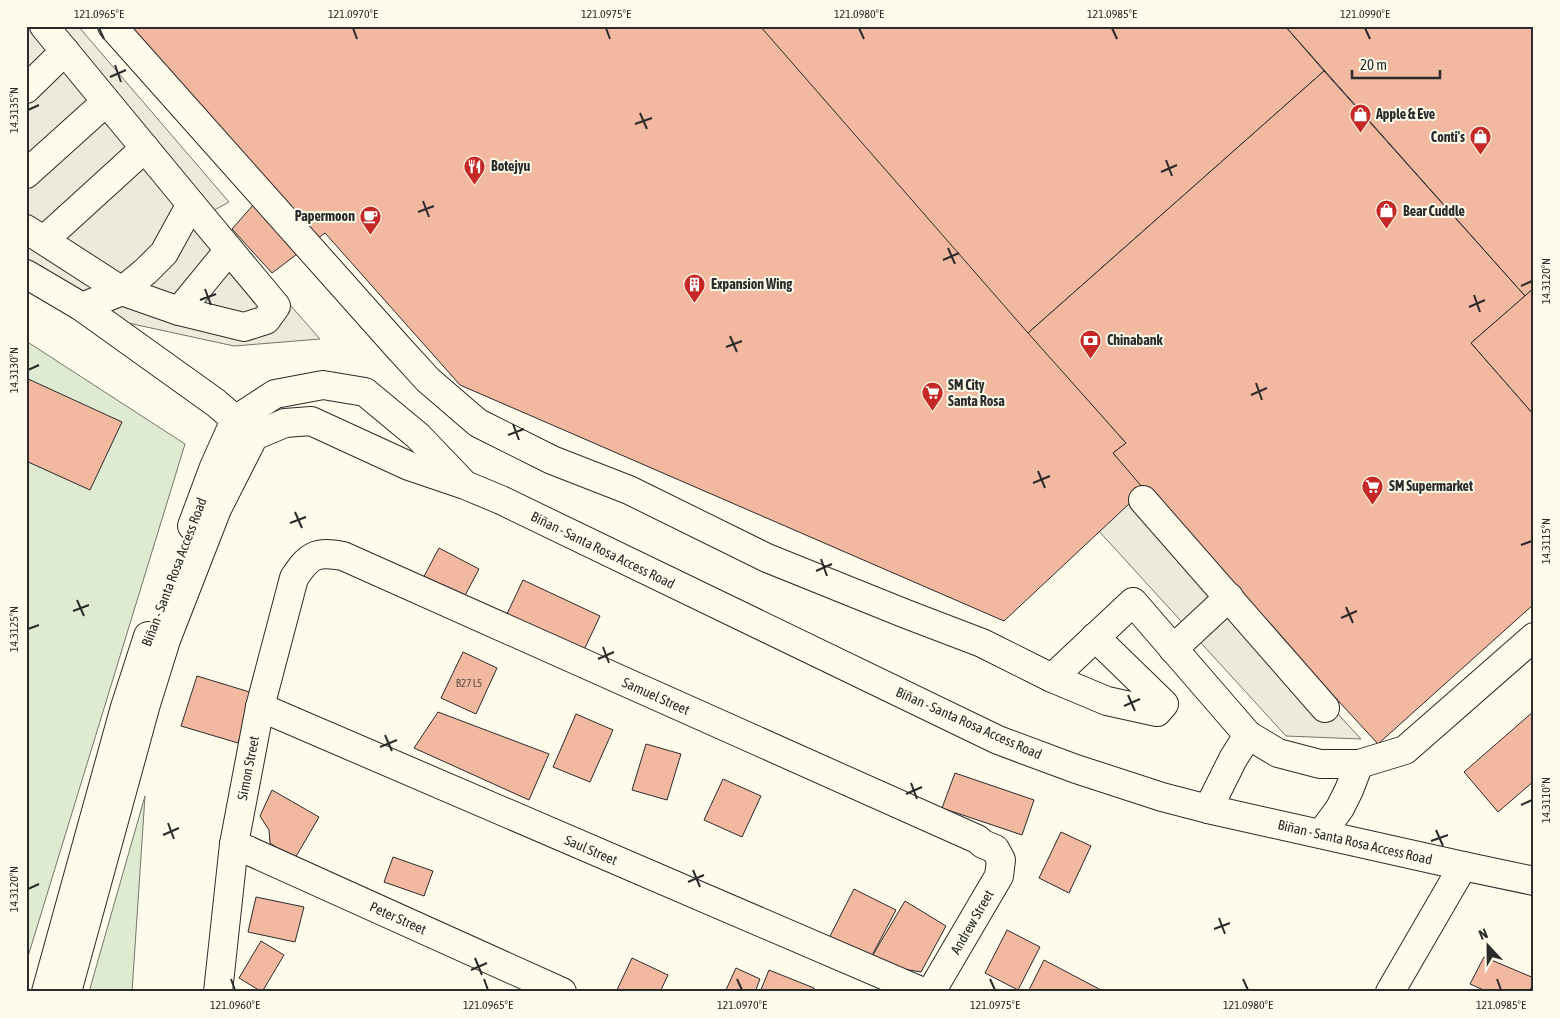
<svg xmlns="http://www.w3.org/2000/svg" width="1560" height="1018" viewBox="0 0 1560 1018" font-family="'Asap Condensed',sans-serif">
	<rect width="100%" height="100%" fill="#fdfbea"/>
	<g fill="#deebd1" stroke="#74746e">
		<path d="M26,341l159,103 -159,519z"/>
		<path d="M145,796l-13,196h-43z"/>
	</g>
	<g fill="#eceadb" stroke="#74746e">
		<path d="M26,26h52l151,176 -20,11 111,126 -86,7 -106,-23 -102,-65z"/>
		<path d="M1103,459l258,280 -75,-3 -221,-242z"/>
	</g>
	<g fill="#f2b8a0" stroke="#2b2b2b">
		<path d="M129,26h632l365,417 -13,10 32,36 -141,132 -544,-236 -135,-152 -53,40 -40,-44 37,-42z"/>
		<path d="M760,26h525l39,45 -296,262z"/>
		<path d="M1285,26h249v262l-9,8z"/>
		<path d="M1324,71l201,225 -54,47 63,72v189l-156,140 -229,-249 -36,-42 13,-10 -98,-110z"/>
		<path d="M1534,288v127l-63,-72z"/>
		<path d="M26,378l96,44 -32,68 -64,-29z"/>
		<path d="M439,548l40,21 -18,34 -40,-21z"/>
		<path d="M523,580l77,36 -17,36 -77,-36z"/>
		<path d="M463,652l34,16 -21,46 -35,-16z"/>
		<path d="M197,676l56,17 -15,50 -57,-17z"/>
		<path d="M1534,711v70l-36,31 -34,-40z"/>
		<path d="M438,712l111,42 -20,46 -115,-52z"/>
		<path d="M576,714l37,16 -23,52 -37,-15z"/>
		<path d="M646,744l35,10 -14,46 -35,-10z"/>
		<path d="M955,773l79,27 -12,35 -80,-27z"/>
		<path d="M723,779l38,17 -19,41 -38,-17z"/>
		<path d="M272,790l47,27 -25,43 -24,-17 -1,-13 -9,-14z"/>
		<path d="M1061,832l30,14 -22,47 -30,-15z"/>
		<path d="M393,857l40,14 -9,25 -40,-14z"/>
		<path d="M854,889l42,21 -28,53 -41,-21z"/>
		<path d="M256,897l48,10 -9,35 -47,-10z"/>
		<path d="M905,901l41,25 -25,46 -53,-9z"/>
		<path d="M1007,930l33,17 -22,43 -33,-17z"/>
		<path d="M261,941l23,14 -22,37 -23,-14z"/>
		<path d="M1484,957l50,21v4l-5,10h-41l-18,-8z"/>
		<path d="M632,958l36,17 -8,17h-44z"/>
		<path d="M1044,960l57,30 -1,2h-72z"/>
		<path d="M736,968l24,11 -5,13h-30z"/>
		<path d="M769,970l45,18 -1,4h-53z"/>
	</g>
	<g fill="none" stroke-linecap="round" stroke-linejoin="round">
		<defs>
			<g id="minor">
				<path d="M44,26l147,178 -27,49 -18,18 -24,20 -40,16"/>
				<path d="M112,26l285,320 31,34 50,43 74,37 77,30 138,68 139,56 76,29 70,35 55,23 50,11 7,-8 -69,-67"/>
				<path d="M26,89l39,-38"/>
				<path d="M26,174l80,-72"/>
				<path d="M26,229l96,62 57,20 65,16 22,-7 10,-14 -85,-102"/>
				<path d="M44,240l101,-92"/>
				<path d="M26,274l56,33 134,96 37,32"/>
				<path d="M179,311l50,-61"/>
				<path d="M1143,500l182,208"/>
				<path d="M1173,649l56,-52"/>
				<path d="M1052,678l81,-76 115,133 30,18 42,11h39l46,-14 129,-113"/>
				<path d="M260,707l663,285"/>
				<path d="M1208,809l25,-50 15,-24"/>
				<path d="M1321,834l19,-26 9,-18 10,-26"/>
				<path d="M234,844l328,148"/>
				<path d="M218,992l16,-148 26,-137 34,-129c15,-23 22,-27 49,-22l634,283 6,5 12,5 6,11 -2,16 -68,116"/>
				<path d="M1390,992l73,-126"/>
			</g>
			<g id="major">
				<path d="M192,526l22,-59 21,-47 40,-26 48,-9 42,7 53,44 44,46"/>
				<path d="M46,992l79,-285 23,-71"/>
				<path d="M67,992l79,-288 20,-64 51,-131 37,-73 31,-13 26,-2 98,45 56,19 36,15 497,240 78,29 86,28 46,12 255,57 71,15"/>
			</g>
		</defs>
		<use href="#minor" stroke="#2b2b2b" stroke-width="30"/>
		<use href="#major" stroke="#2b2b2b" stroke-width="30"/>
		<use href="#minor" stroke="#fdfbea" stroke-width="28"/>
		<use href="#major" stroke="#fdfbea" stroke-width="28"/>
	</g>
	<path fill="none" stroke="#2b2b2b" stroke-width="2" d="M99,28l5,11M353,28l4,11M606,28l4,11M859,28l5,11M1112,28l5,11M1365,28l5,11M115,65l6,17M110,77l16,-7M28,110l11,-5M640,113l7,16M635,124l17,-6M1166,160l6,16M1161,172l16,-7M423,201l6,16M418,212l16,-6M948,248l7,16M943,260l16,-7M1521,286l11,-5M205,289l6,16M1474,295l6,17M200,300l16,-6M1469,307l16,-7M730,336l7,16M726,347l16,-6M28,370l11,-5M1256,383l6,17M1251,395l16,-7M513,424l6,16M508,435l16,-6M1038,471l7,17M1033,483l17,-7M295,512l7,16M290,523l16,-6M1521,545l11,-4M821,559l6,17M816,571l16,-7M77,600l7,16M1346,607l7,16M73,611l16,-6M1341,618l16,-7M28,629l11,-4M603,647l6,16M598,659l16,-7M1128,695l7,16M1124,706l16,-7M385,735l7,16M380,747l17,-7M911,783l6,16M906,794l16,-7M1521,805l11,-5M168,823l6,16M1436,830l7,16M163,835l16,-7M1431,841l17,-6M693,870l7,17M688,882l16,-7M28,889l11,-5M1219,918l6,16M1214,929l16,-6M475,958l7,17M471,970l16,-7M231,979l4,11M484,979l4,11M737,979l5,11M990,979l5,11M1243,979l5,11M1497,979l4,11"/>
	<defs>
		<symbol id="shop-pin" viewBox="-11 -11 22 30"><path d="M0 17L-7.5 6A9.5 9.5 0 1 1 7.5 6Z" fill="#c62828" stroke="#fdfbea"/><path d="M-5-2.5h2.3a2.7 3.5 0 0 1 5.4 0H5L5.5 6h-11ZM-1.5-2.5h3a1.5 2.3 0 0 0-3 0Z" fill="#fff"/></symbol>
		<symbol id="restaurant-pin" viewBox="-11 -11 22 30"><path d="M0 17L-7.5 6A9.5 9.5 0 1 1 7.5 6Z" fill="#c62828" stroke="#fdfbea"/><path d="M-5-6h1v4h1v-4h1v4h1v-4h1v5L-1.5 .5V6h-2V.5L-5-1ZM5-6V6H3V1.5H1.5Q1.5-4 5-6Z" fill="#fff"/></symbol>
		<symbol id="cafe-pin" viewBox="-11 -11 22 30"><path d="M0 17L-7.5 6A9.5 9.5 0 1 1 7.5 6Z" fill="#c62828" stroke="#fdfbea"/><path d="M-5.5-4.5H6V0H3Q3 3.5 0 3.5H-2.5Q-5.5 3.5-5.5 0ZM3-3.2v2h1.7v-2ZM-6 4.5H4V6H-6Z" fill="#fff"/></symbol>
		<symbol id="building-pin" viewBox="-11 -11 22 30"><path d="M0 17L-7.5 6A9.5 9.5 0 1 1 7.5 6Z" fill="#c62828" stroke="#fdfbea"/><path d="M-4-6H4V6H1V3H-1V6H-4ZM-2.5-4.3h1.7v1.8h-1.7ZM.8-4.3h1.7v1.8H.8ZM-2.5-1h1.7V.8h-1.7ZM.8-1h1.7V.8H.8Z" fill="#fff"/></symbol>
		<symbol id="bank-pin" viewBox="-11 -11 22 30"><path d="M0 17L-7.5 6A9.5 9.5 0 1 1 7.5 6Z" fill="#c62828" stroke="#fdfbea"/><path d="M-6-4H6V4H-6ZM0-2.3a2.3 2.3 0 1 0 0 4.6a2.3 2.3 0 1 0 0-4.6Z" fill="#fff"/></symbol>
		<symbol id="supermarket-pin" viewBox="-11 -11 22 30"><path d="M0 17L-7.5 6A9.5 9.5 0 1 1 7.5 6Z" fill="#c62828" stroke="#fdfbea"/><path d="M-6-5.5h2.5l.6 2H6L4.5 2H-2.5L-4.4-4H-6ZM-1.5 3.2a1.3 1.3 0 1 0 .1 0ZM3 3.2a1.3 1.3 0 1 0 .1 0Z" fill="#fff"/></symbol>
	</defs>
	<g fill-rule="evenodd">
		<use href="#shop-pin" x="1348" y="102" width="25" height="34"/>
		<use href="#shop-pin" x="1468" y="124" width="25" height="34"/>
		<use href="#restaurant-pin" x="462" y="154" width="25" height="34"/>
		<use href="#shop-pin" x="1374" y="198" width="25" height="34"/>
		<use href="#cafe-pin" x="358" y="204" width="25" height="34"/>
		<use href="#building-pin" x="682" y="272" width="25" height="34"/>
		<use href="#bank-pin" x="1078" y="328" width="25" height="34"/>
		<use href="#supermarket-pin" x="920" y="380" width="25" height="34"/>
		<use href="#supermarket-pin" x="1360" y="474" width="25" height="34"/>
	</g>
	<g text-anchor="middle" stroke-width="4" stroke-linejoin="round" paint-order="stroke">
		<g font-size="11" fill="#5d4e48">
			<text x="469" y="687">B27 L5</text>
		</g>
		<g font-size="14" font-weight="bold" fill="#2b2b2b" stroke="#fdfbea" text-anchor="start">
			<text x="1376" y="119">Apple &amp; Eve</text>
			<text x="1465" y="142" text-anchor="end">Conti's</text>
			<text x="491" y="171">Botejyu</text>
			<text x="1403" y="216">Bear Cuddle</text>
			<text x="355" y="221" text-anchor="end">Papermoon</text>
			<text x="711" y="289">Expansion Wing</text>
			<text x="1107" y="345">Chinabank</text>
			<text x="948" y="390">SM City<tspan x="948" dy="16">Santa Rosa</tspan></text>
			<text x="1389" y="491">SM Supermarket</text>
		</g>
		<g font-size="14" fill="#2b2b2b" stroke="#fdfbea">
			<text transform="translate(603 550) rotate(26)" y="5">Biñan - Santa Rosa Access Road</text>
			<text transform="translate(174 572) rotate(-69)" y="5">Biñan - Santa Rosa Access Road</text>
			<text transform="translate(656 696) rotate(24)" y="5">Samuel Street</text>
			<text transform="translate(969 723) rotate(24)" y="5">Biñan - Santa Rosa Access Road</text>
			<text transform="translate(248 768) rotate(-79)" y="5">Simon Street</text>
			<text transform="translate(1355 842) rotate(13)" y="5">Biñan - Santa Rosa Access Road</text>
			<text transform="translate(591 850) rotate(23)" y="5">Saul Street</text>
			<text transform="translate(398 918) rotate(24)" y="5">Peter Street</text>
			<text transform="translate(972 922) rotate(-60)" y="5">Andrew Street</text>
		</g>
	</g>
	<rect width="1560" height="1018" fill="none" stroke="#fdfbea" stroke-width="55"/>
	<g transform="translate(1488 946) rotate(338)" stroke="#fdfbea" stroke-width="4" paint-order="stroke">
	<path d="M0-4L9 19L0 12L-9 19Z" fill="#2b2b2b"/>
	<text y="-8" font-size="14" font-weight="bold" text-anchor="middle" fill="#2b2b2b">N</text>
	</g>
	<path d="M1352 70v8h88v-8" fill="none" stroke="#2b2b2b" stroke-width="2.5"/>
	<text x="1360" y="70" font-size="15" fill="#2b2b2b" stroke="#fdfbea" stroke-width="4" paint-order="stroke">20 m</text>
	<rect x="28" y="28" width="1504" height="962" fill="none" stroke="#2b2b2b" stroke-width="2"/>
	<g font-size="12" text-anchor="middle" fill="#2b2b2b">
		<text x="99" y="18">121.0965°E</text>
		<text x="353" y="18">121.0970°E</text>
		<text x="606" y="18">121.0975°E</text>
		<text x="859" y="18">121.0980°E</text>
		<text x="1112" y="18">121.0985°E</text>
		<text x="1365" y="18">121.0990°E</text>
		<text transform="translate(14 110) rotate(-90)" y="4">14.3135°N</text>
		<text transform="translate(1546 281) rotate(-90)" y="4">14.3120°N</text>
		<text transform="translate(14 370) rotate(-90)" y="4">14.3130°N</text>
		<text transform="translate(1546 541) rotate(-90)" y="4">14.3115°N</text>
		<text transform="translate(14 629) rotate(-90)" y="4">14.3125°N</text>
		<text transform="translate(1546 800) rotate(-90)" y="4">14.3110°N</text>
		<text transform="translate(14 889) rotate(-90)" y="4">14.3120°N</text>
		<text x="235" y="1009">121.0960°E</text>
		<text x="488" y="1009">121.0965°E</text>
		<text x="742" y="1009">121.0970°E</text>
		<text x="995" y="1009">121.0975°E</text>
		<text x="1248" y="1009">121.0980°E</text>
		<text x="1501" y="1009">121.0985°E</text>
	</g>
</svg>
